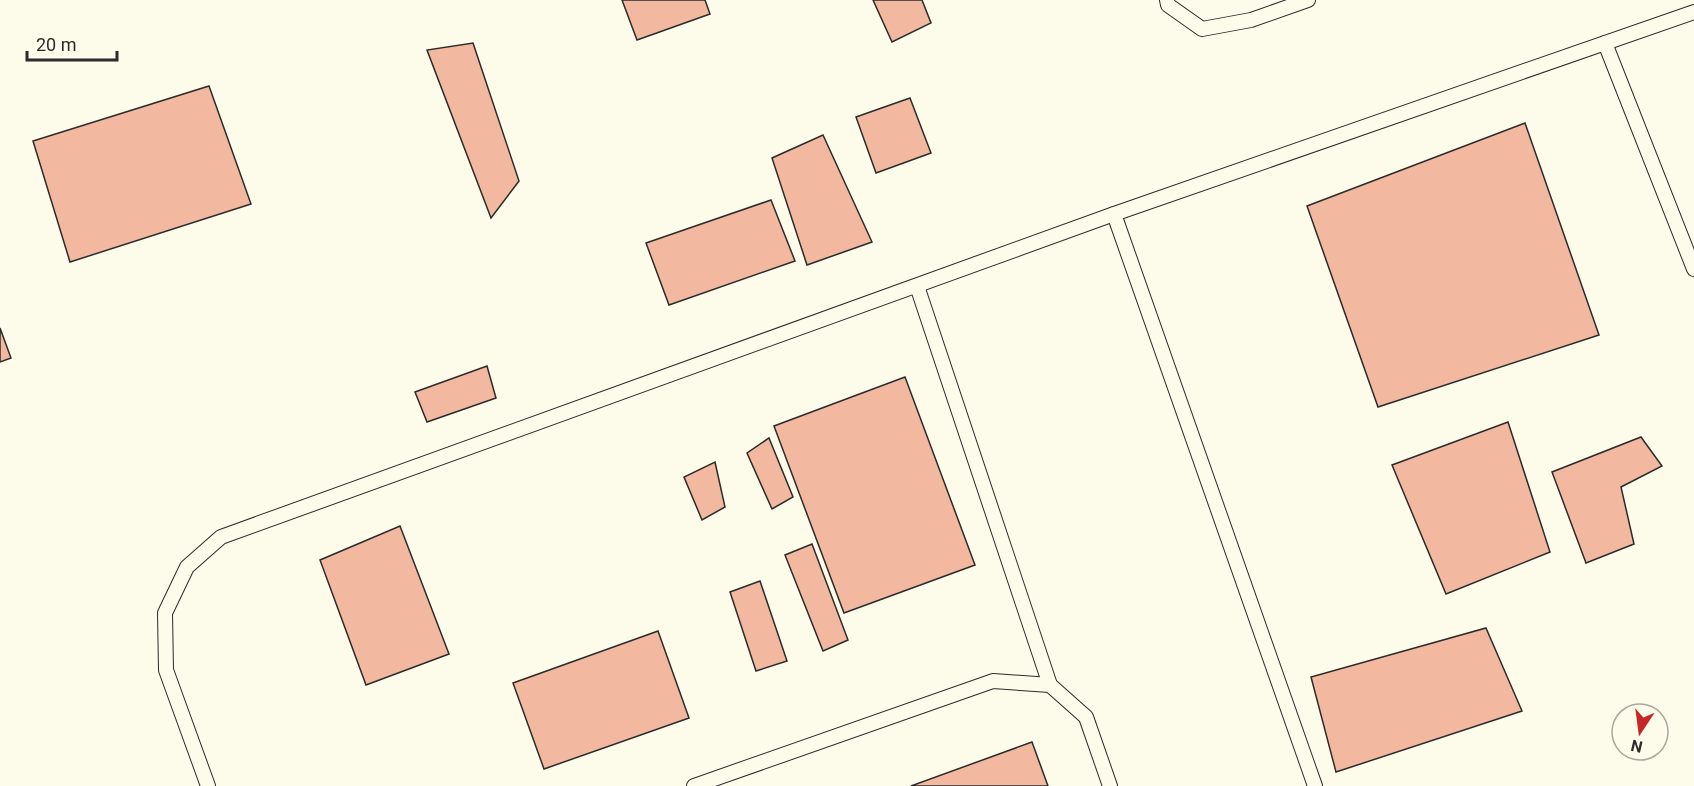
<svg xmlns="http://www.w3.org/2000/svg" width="1694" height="786" viewBox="0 0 1694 786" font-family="Roboto,sans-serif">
	<rect width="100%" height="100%" fill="#fdfbea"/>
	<g fill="#f2b8a0" stroke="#2b2b2b" stroke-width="1.5">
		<path d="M622,0h83l5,14 -73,26z"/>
		<path d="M873,0h49l9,23 -39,19z"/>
		<path d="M473,43l46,138 -28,37 -64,-168z"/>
		<path d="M209,86l42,118 -181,58 -37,-121z"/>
		<path d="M910,98l21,55 -55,20 -20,-56z"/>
		<path d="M1525,123l74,212 -221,72 -71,-201z"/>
		<path d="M823,135l49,107 -65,23 -35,-107z"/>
		<path d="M771,200l24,61 -126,44 -23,-62z"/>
		<path d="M0,328l11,30 -11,4z"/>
		<path d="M487,366l9,32 -69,24 -12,-30z"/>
		<path d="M905,377l70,188 -131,48 -70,-187z"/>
		<path d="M1508,422l42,130 -104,42 -54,-129z"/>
		<path d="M1641,437l21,29 -41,21 13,57 -48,19 -34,-91z"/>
		<path d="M769,438l24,59 -21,12 -25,-56z"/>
		<path d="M715,462l10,45 -23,13 -18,-43z"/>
		<path d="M400,526l49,128 -83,31 -46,-125z"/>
		<path d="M812,544l36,96 -25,11 -38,-96z"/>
		<path d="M760,581l27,80 -31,10 -26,-79z"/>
		<path d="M1486,628l36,83 -186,61 -25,-95z"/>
		<path d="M658,631l31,87 -145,51 -31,-86z"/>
		<path d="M1032,742l16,44h-137z"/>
	</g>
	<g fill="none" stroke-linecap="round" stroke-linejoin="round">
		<defs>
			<g id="service">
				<path d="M1167,0l1,5 34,24 49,-9 57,-20"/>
				<path d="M1605,43l89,226"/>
				<path d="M1114,214l201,572"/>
				<path d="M917,286l133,399"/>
				<path d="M208,786l-42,-116 -1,-57 22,-46 34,-30 893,-323 580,-202"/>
				<path d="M694,786l299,-105 57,4 36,32 24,69"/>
			</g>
		</defs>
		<use href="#service" stroke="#2b2b2b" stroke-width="16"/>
		<use href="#service" stroke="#fdfbea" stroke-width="14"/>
	</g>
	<g transform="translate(1640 732) rotate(193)"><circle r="28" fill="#fdfbea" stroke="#a9a89e" stroke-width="1.5"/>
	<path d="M0-4.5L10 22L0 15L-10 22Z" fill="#c62828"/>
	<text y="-9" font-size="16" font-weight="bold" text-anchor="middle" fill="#2b2b2b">N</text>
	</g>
	<path d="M27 51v9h90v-9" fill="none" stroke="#2b2b2b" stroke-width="3"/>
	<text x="36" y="51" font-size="18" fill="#2b2b2b" stroke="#fdfbea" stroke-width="4.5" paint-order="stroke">20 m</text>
</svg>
